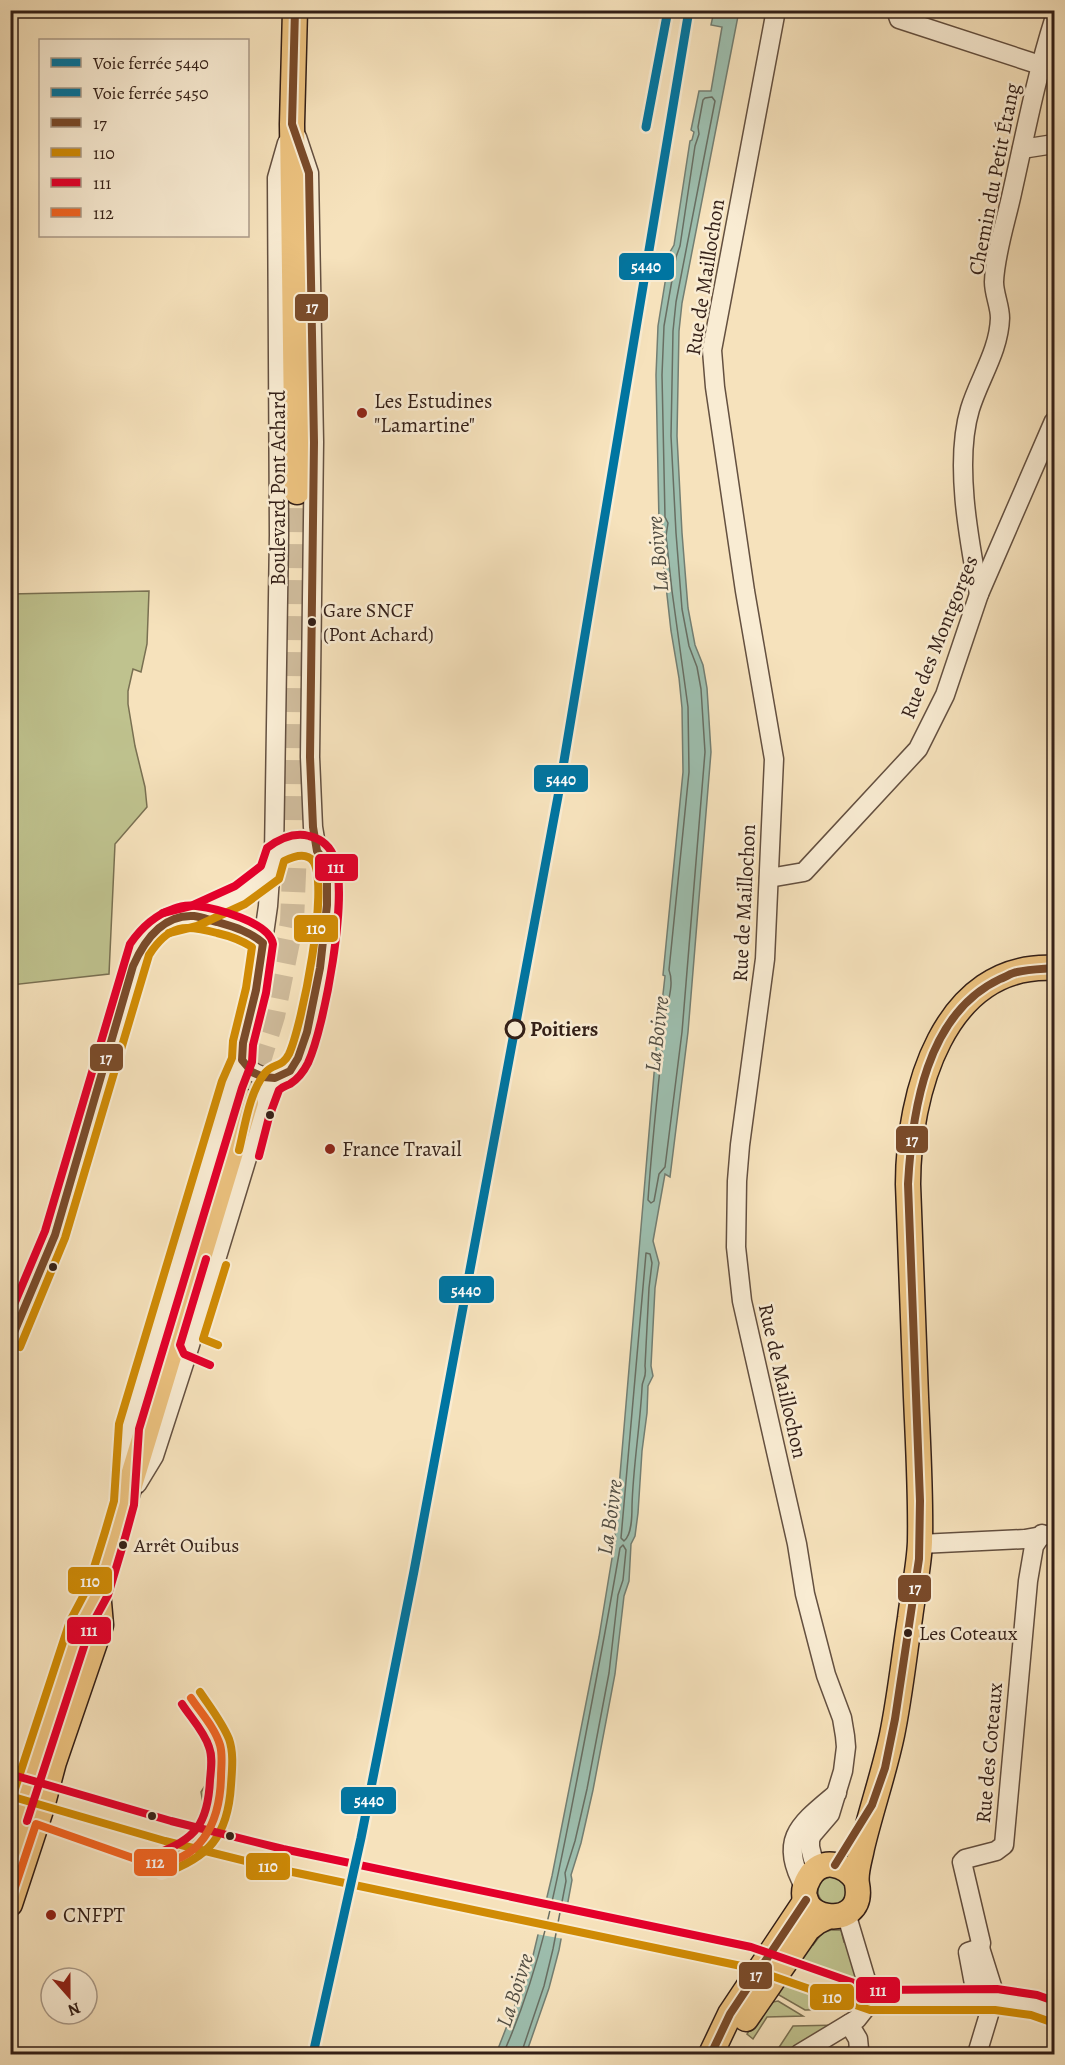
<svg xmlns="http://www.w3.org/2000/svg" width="1065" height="2065" viewBox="0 0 1065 2065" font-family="Alegreya,serif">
	<rect width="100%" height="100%" fill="#f6e2bc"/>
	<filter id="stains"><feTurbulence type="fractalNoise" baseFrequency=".00333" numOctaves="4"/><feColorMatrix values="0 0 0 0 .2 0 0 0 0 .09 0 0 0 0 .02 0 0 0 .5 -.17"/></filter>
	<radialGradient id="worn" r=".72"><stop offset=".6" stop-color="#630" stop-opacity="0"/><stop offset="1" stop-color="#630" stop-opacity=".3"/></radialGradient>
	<g fill="#bfc28e" stroke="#797052" stroke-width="1.5">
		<path d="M149,591l-2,53 -6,28 -8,-3 -5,22v13l7,42 10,41 2,20 -32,37 -6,130 -98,11v-162l3,1 -4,-6 1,-224z"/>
		<path d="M211,1776c6,35 1,62 -34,77l17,-18 9,-32 -2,-11z"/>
		<circle cx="832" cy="1891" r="14"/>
		<path d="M831,1930h10l3,12 5,-1 9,41 -63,-20 13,-20 5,3 9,-12z"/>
		<path d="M784,1980l71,23 1,6 -51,1 -26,-15 -2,-7z"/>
		<path d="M778,2001l25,15 -36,1 -14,22 -6,-5 21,-31z"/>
		<path d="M838,2025l-49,29h-11l-2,-2 17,-26z"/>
	</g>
	<path fill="#9dbeae" stroke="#737e72" stroke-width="1.5" d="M714,11h25l-57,292 -3,28 -2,105 5,97 6,75 7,37 8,20 4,23 4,64 -23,280 -18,145 -5,-3 -12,67 6,22 -4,25 -4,78 2,10 -5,10 -1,27 -5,38 -4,62 -3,23 -4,8 -2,37 -5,15 -9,78 -22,116 -12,53 -10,32 1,5 -13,70 -10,38 -23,66h-30l35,-90 21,-88 47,-239 15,-91 46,-543h2l3,-27 -2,-1 20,-203 -1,-64 -3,-30 -8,-47 -11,-99 2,-1v-8l-3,-1 -3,-147 2,-49 12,-74 4,-7 16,-104 2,-1 2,-8 -3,-2 8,-39h12l11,-64 -11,-2z"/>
	<path fill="#f6e2bc" d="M544,1897l27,6 -7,36 -28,-5z"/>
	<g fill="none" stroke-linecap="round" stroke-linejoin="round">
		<g stroke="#686e62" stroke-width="1.5">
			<path d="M712,97l3,4 -39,201 -3,29 -2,105 5,97 6,76 7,37 8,21 4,22 4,63 -23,280 -17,135 -6,7 -5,27 -3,2 -3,-3c4,-60 11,-120 17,-180 1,-15 10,-34 4,-50l20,-198 -1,-65 -16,-116 -6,-55 2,-13 -3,-6 -3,-142 2,-49 12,-69 4,-11 15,-100 4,-12 -1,-7 5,-27 2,-2z"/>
			<path d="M646,1253l4,1 2,9 -3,25 -4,78c2,14 -3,12 -3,22 -2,39 -9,79 -10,118 0,10 0,29 -8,35l-3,-3z"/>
			<path d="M503,2054c37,-82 54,-171 71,-259 16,-82 32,-165 46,-247l3,-3 3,5 -3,30 -5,15 -9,78 -22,116 -12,52 -10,32 1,8 -13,68 -9,37 -23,68"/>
		</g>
		<path stroke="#cfbb9b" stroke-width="24" stroke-dasharray="24 12" stroke-linecap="butt" d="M246,1102l27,-86 19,-94 4,-96 1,-334"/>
		<defs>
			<g id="minor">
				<path d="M776,10l-64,340 3,37 30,204 29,168 -9,200 -25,186 -3,36 -1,66 6,54 55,243 8,50 21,81 16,43 3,18 1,11 -3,24 -13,43 -18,21 -2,5v7l3,12 6,9"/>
				<path d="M896,10l3,9 141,46"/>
				<path d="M297,137l12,36 5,269 -4,315 3,70 4,24"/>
				<path d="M1022,149l32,-5"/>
				<path d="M979,594c-10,-54 -25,-132 -9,-185 9,-30 29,-58 30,-91 0,-12 -6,-24 -6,-36 1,-28 12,-61 18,-89 13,-58 24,-116 42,-173"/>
				<path d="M274,855c8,-6 16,-9 26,-9 9,-1 19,3 23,11 15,32 -10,184 -31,212 -14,17 -41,7 -50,-9l1,-17 13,-53 12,-84 3,-43 3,-8 5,-320 -2,-357 10,-35"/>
				<path d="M769,878l35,-6 114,-123 27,-54 34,-101 75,-173"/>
				<path d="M194,916l46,-21 31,-23"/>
				<path d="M10,1343l45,-108 84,-285c12,-19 30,-34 54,-34 9,1 19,5 28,7 18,5 27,7 42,20"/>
				<path d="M126,1476l3,-49 103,-343 10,-24"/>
				<path d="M137,1484l17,-28 36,-111 76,-249 9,-18"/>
				<path d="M920,1544l105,-5 22,-4"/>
				<path d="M805,1888c-28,-49 -5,-64 32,-95"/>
				<path d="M846,1913l26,87"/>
				<path d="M980,1948l1,-5 -19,-81 3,-3 31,-8 8,-6 24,-264 6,-35 8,-12"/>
				<path d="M872,2000c62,4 123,-9 182,12"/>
				<path d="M977,2000l-9,-48 12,-4 16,51"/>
				<path d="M849,2024l9,15 1,10 -4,5"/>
				<path d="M799,2054l58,-35 15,-19"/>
				<path d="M977,2054l13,-43 -1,-12"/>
			</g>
			<g id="major">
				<path d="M295,10l-3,114 5,368"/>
				<path d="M10,1838l70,-214 18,-33 148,-489"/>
				<path d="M856,1880c-11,-17 -36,-23 -47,-2 -25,42 58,57 48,6 -2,-11 3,-25 5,-36 9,-38 22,-75 30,-113 8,-39 12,-78 18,-117 3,-25 9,-51 10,-76 1,-48 -2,-97 -4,-145 -3,-71 -6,-142 -8,-213 0,-89 35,-222 146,-216"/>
				<path d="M10,1904l32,-97 12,-45 47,-137 -3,-34"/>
				<path d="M746,2019l62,-90 9,-7 10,-5"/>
				<path d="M711,2054l19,-40 76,-114"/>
			</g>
		</defs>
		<use href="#minor" stroke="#645040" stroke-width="21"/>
		<use href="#major" stroke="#331f17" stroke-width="27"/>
		<use href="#minor" stroke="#f9ecd3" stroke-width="18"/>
		<use href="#major" stroke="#ebc17e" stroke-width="24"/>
		<defs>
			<g id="bus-1">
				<path d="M10,1342l45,-107 78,-269c11,-25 29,-52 61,-50 8,1 15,4 23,6 17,5 32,9 46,21l-7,47 -13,53 -1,17 10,12 11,5 12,1 15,-7 8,-13 9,-26 13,-64 7,-63v-35l-4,-11 -6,-8 -4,-24 -3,-70 4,-315 -5,-269 -17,-49 3,-114"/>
				<path d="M835,1865l37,-60 13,-37 10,-49 24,-160 1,-58 -12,-317c4,-73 18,-170 92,-205 6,-2 11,-6 17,-7 12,-3 25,-3 37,-4"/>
				<path d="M711,2054l19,-40 76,-114"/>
			</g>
			<g id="bus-2">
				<path d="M169,933l28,-7 48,-22 34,-25 5,-18c8,-4 22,-9 29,0 17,24 -11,165 -24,193 -7,14 -16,9 -24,19 -16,20 -20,53 -26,77"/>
				<path d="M218,1345l-15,-6 23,-74"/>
				<path d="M10,1796l155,45 113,28 468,98 124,43h125l36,5 20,7"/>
				<path d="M10,1804l60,-183 18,-34 17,-55 9,-31 5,-77 103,-343 10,-23 1,-17 13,-53 6,-41c-11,-7 -22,-11 -35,-14 -32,-9 -48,-9 -68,22l-84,283 -45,109"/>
				<path d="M161,1874c48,-16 67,-38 70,-89 1,-15 3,-32 -2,-46 -7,-17 -19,-32 -29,-47"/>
			</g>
			<g id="bus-3">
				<path d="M163,913l28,-7 44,-20 26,-20 6,-18c12,-9 27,-16 42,-12 13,3 22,11 26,24 13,38 -10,165 -27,203 -4,8 -10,16 -18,21 -4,2 -7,2 -11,6l-10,27 -10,39"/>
				<path d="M206,1259l-26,86 4,9 26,11"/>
				<path d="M10,1314l35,-83 85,-287c11,-16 25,-29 43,-35 7,-3 16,-4 23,-3 19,2 74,16 77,38l-7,49 -13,52 -1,17 -10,26 -103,341 -5,76 -9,33 -17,57 -18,33 -63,193"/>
				<path d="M13,1775l158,46 112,28 468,98 123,43 123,-1 40,6 17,6"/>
				<path d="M155,1854c41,-14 53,-31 55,-74 1,-11 3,-23 -1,-33 -5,-16 -18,-29 -27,-43"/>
			</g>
			<path id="bus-4" d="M10,1902l26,-78 111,39c53,3 73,-40 74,-86 0,-10 2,-22 -1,-32 -5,-17 -19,-32 -29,-47"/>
		</defs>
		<use href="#bus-1" stroke="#f9ecd3" stroke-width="12"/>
		<use href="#bus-2" stroke="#f9ecd3" stroke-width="12"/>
		<use href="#bus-3" stroke="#f9ecd3" stroke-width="12"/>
		<use href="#bus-4" stroke="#f9ecd3" stroke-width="12"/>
		<use href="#bus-1" stroke="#7a4b2a" stroke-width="8"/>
		<use href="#bus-2" stroke="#d08b05" stroke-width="8"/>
		<use href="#bus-3" stroke="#e4002b" stroke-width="8"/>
		<use href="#bus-4" stroke="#f26522" stroke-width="8"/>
		<defs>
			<path id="rail-1" d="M313,2054l48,-216 53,-267 145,-780 130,-781"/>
			<path id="rail-2" d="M646,127l22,-117"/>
		</defs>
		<use href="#rail-1" stroke="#f9ecd3" stroke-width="14"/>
		<use href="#rail-2" stroke="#f9ecd3" stroke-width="14"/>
		<use href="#rail-1" stroke="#0075a1" stroke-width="9"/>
		<use href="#rail-2" stroke="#0075a1" stroke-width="9"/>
	</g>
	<g fill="#8f2418" stroke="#f9ecd3" stroke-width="2">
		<circle cx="362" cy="413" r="6"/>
		<circle cx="330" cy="1149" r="6"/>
		<circle cx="51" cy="1915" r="6"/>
	</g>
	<g fill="#331f17" stroke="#f9ecd3" stroke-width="2">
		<circle cx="312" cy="622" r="5"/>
		<circle cx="270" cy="1115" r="5"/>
		<circle cx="53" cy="1267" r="5"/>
		<circle cx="123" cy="1545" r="5"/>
		<circle cx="908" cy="1633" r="5"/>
		<circle cx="152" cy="1816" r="5"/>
		<circle cx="230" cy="1836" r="5"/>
	</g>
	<circle fill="#f9ecd3" stroke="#331f17" stroke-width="3" cx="515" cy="1029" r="9"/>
	<g text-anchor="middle" stroke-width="5" stroke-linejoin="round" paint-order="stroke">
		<g font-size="20" fill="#331f17" stroke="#f9ecd3" text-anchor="start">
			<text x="323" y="617">Gare SNCF<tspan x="323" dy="24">(Pont Achard)</tspan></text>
			<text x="134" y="1552">Arrêt Ouibus</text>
			<text x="919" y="1640">Les Coteaux</text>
		</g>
		<g font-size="21" fill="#331f17" stroke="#f9ecd3">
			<text transform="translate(994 179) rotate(-79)" y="7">Chemin du Petit Étang</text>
			<text transform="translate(705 277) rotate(-81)" y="7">Rue de Maillochon</text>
			<text transform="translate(278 488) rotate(-90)" y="7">Boulevard Pont Achard</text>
			<text transform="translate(939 637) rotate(-68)" y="7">Rue des Montgorges</text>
			<text transform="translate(744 903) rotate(-87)" y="7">Rue de Maillochon</text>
			<text transform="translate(783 1381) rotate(77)" y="7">Rue de Maillochon</text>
			<text transform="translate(989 1753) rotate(-85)" y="7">Rue des Coteaux</text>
		</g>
		<g font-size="21" fill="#331f17" stroke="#f9ecd3" text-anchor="start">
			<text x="374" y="408">Les Estudines<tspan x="374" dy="24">"Lamartine"</tspan></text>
			<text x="342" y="1156">France Travail</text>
			<text x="63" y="1922">CNFPT</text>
		</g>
		<g font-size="21" font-weight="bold" fill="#331f17" stroke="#f9ecd3" text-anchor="start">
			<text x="530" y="1036">Poitiers</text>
		</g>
		<g font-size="22" font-style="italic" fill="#534f44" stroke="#f9ecd3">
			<text transform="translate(657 554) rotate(-95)" y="8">La Boivre</text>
			<text transform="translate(656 1034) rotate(-83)" y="8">La Boivre</text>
			<text transform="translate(609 1517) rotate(-82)" y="8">La Boivre</text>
			<text transform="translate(514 1990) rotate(-72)" y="8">La Boivre</text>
		</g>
	</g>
	<g stroke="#f9ecd3" stroke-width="2">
		<rect x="618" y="252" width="57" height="29" rx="6" fill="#0075a1"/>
		<rect x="294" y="293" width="35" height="29" rx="6" fill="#7a4b2a"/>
		<rect x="533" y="764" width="56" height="29" rx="6" fill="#0075a1"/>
		<rect x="314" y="853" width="45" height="29" rx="6" fill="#e4002b"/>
		<rect x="293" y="914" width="46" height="29" rx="6" fill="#d08b05"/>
		<rect x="89" y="1043" width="35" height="29" rx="6" fill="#7a4b2a"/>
		<rect x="895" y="1125" width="34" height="29" rx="6" fill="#7a4b2a"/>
		<rect x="438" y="1275" width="57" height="29" rx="6" fill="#0075a1"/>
		<rect x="67" y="1566" width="46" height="29" rx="6" fill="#d08b05"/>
		<rect x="897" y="1574" width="35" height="29" rx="6" fill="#7a4b2a"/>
		<rect x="66" y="1616" width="46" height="29" rx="6" fill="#e4002b"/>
		<rect x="340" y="1786" width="57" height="29" rx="6" fill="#0075a1"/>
		<rect x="133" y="1848" width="45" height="29" rx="6" fill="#f26522"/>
		<rect x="245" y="1852" width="46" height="29" rx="6" fill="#d08b05"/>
		<rect x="738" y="1961" width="35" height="29" rx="6" fill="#7a4b2a"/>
		<rect x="855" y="1976" width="46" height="28" rx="6" fill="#e4002b"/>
		<rect x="809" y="1983" width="46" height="28" rx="6" fill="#d08b05"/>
	</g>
	<g font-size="16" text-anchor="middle" font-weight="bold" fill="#fff">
		<text x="646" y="272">5440</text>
		<text x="312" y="313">17</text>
		<text x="561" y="785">5440</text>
		<text x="336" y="873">111</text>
		<text x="316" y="934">110</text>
		<text x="106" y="1064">17</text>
		<text x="912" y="1146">17</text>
		<text x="466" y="1296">5440</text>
		<text x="90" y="1587">110</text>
		<text x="915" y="1594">17</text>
		<text x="89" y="1636">111</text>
		<text x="369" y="1806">5440</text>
		<text x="155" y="1868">112</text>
		<text x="268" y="1872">110</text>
		<text x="756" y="1981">17</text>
		<text x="878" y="1996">111</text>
		<text x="832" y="2003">110</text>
	</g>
	<rect width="1065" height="2065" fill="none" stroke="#f6e2bc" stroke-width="36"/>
	<rect x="12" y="12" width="1041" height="2041" fill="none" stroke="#331f17" stroke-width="3"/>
	<rect x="18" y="18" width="1029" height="2029" fill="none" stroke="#331f17" stroke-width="1.5"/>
	<rect x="39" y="39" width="210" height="198" fill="#f9ecd3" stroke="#aa9a88" stroke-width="1.5"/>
	<rect x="51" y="58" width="30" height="9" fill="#0075a1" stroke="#aa9a88" stroke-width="1.5"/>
	<text x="93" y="69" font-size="18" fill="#331f17">Voie ferrée 5440</text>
	<rect x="51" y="88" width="30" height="9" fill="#0075a1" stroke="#aa9a88" stroke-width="1.5"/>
	<text x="93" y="99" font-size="18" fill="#331f17">Voie ferrée 5450</text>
	<rect x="51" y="118" width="30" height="9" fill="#7a4b2a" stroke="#aa9a88" stroke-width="1.5"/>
	<text x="93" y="129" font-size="18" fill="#331f17">17</text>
	<rect x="51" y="148" width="30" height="9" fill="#d08b05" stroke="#aa9a88" stroke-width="1.5"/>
	<text x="93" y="159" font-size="18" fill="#331f17">110</text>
	<rect x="51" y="178" width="30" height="9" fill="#e4002b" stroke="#aa9a88" stroke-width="1.5"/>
	<text x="93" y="189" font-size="18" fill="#331f17">111</text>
	<rect x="51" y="208" width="30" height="9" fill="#f26522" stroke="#aa9a88" stroke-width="1.5"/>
	<text x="93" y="219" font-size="18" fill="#331f17">112</text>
	<g transform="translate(69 1996) rotate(159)"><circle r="28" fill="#f9ecd3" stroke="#aa9a88" stroke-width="1.5"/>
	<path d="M0-4.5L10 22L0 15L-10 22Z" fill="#8f2418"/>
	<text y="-9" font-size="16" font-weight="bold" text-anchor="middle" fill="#331f17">N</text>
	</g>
	<rect width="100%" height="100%" filter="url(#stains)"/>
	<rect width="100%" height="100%" fill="url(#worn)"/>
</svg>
